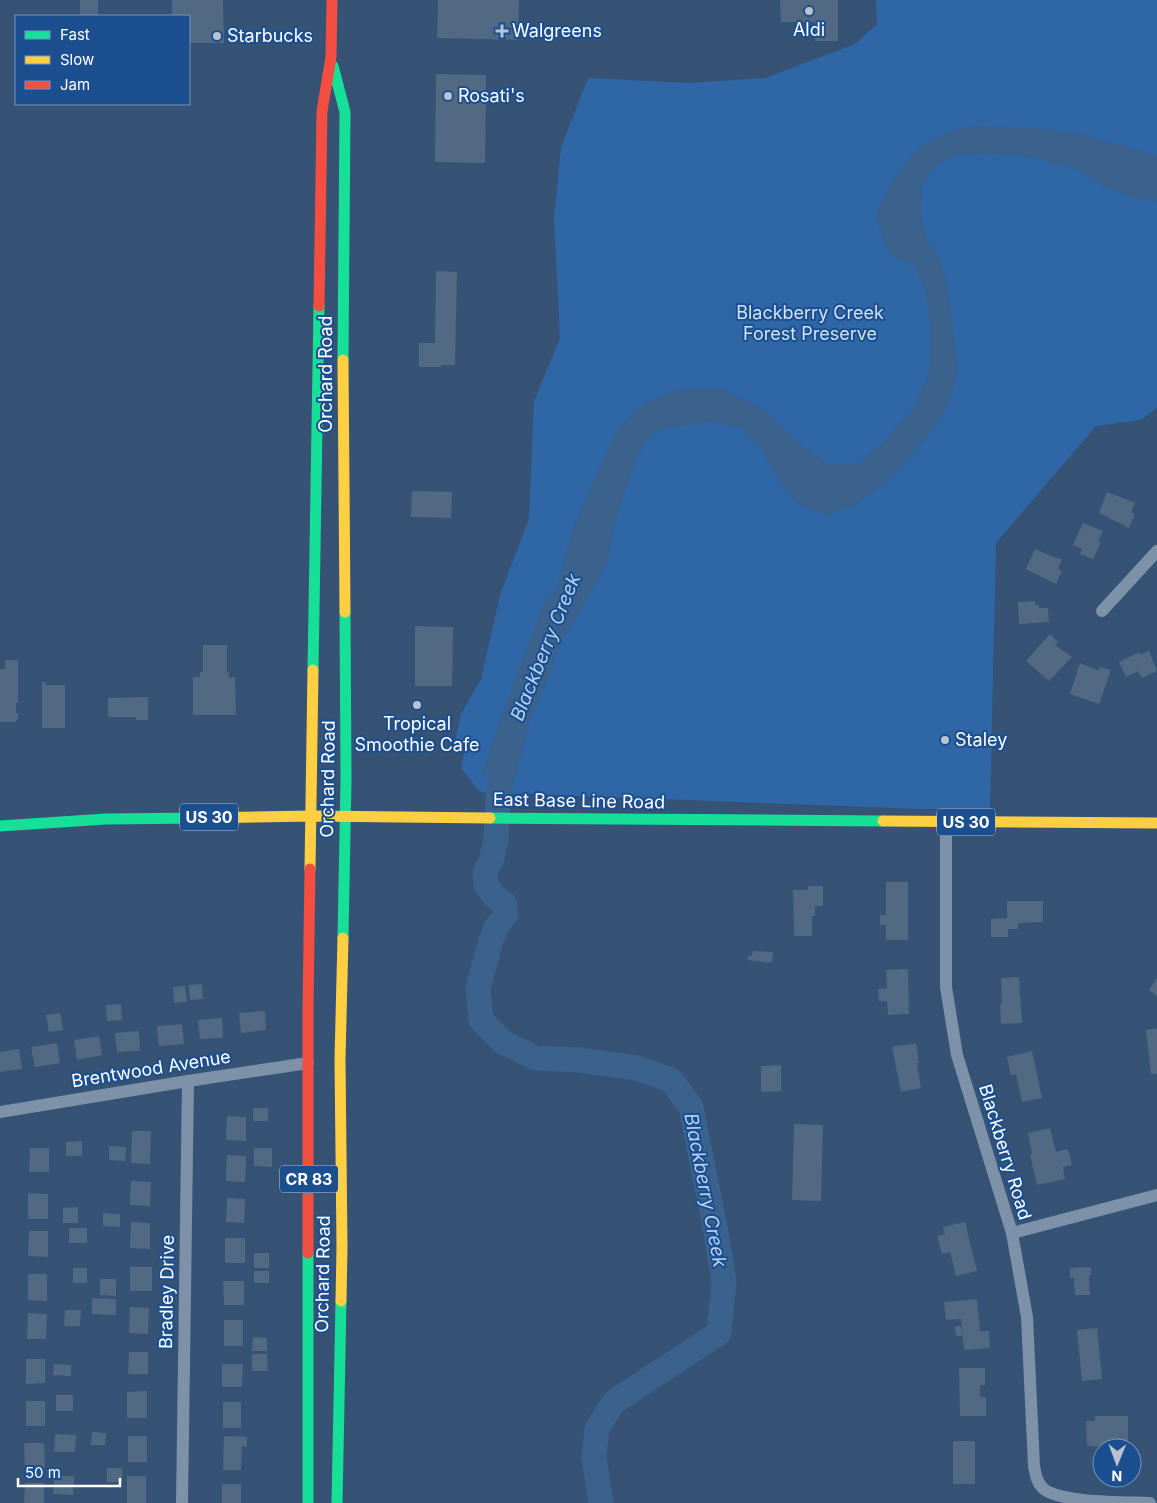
<svg xmlns="http://www.w3.org/2000/svg" width="1157" height="1503" viewBox="0 0 1157 1503" font-family="Inter,sans-serif">
	<rect width="100%" height="100%" fill="#365274"/>
	<path fill="#2f66a5" d="M876,0h281v408l-16,12 -45,6 -100,117 -6,266h-71l-439,-17 -19,-24 3,-15 -9,-12 6,-27 20,-35 19,-84 29,-77 5,-117 26,-63 -6,-121 7,-70 27,-69 102,5 75,-5 90,-34 22,-20z"/>
	<path fill="#3b618d" d="M977,126l70,3 41,7 69,20v45l-21,-3 -32,-11 -24,-17 -44,-12 -46,-5 -33,2 -22,11 -13,18 -1,32 6,24 12,17 8,28 11,82 -8,35 -20,31 -37,43 -38,29 -28,10 -29,-11 -16,-19 -22,-38 -16,-17 -32,-9 -51,8 -15,10 -13,29 -17,51 -9,44 -25,44 -25,42 -9,30 -17,37 -16,61 -33,-1 16,-50 46,-123 13,-14 15,-59 28,-63 20,-41 24,-22 38,-15h41l42,21 31,31 32,23h29l26,-21 31,-35 15,-35 2,-42 -5,-40 -12,-25 -24,-11 -15,-36c16,-36 32,-72 72,-86 9,-3 20,-5 30,-7z"/>
	<g fill="none" stroke-linecap="round" stroke-linejoin="round">
		<path stroke="#3b618d" stroke-width="25" d="M507,743l-9,53 -2,44 -5,21 -6,11 1,13 9,12 9,6 2,11 -9,12 -6,14 -13,48 3,32 23,23 32,15 43,2 58,8 34,12 20,27 25,125 8,50 -5,51 -105,69 -17,26 -3,29 7,46"/>
	</g>
	<g fill="#526984">
		<rect x="80" y="0" width="18" height="16"/>
		<path d="M172,0h51l1,43h-35v-27h-17z"/>
		<path d="M438,0h81l-1,40 -81,-2z"/>
		<path d="M780,0h58v41h-23v-19h-34z"/>
		<path d="M436,74l50,1 -1,88 -50,-1z"/>
		<path d="M436,271l21,1 -2,93h-14v2h-22v-24h16z"/>
		<path d="M412,491l40,1 -1,26 -40,-1z"/>
		<path d="M1107,492l28,11 -4,9 4,2 -6,14 -30,-15z"/>
		<path d="M1083,523l20,8 -5,10 3,1 -8,17 -13,-5 2,-5 -9,-4z"/>
		<path d="M1035,549l19,8 8,2 -4,10 4,2 -6,13 -30,-15z"/>
		<path d="M1035,601v4h4v3h9l1,14 -30,2 -1,-22z"/>
		<path d="M415,626l38,1 -1,59h-37z"/>
		<path d="M1050,634l8,8 -3,3 17,12 -23,24 -23,-20z"/>
		<path d="M203,645h24v28l2,-1v6l6,-1 1,38h-43v-38h7v-5h3z"/>
		<path d="M1149,651l8,20 -15,7 -4,-7 -12,6 -7,-15 20,-10 1,3z"/>
		<path d="M5,660h13v43h-2v10h2v7h-2v2h-16v-53h5z"/>
		<path d="M1080,663l17,7h2l1,-3 11,3 -12,34 -29,-10z"/>
		<path d="M42,682h4v3h19v43h-23z"/>
		<path d="M148,697v23h-12v-3h-28v-19z"/>
		<path d="M886,882h22v58h-22v-15h-6v-10h6z"/>
		<path d="M808,886h15v20h-8v10h-3v20h-18l-1,-46h15z"/>
		<path d="M1007,901h36v21l-25,1v6h-10v8h-17v-18l16,-1z"/>
		<path d="M753,951l20,1 -1,11 -24,-3v-4h4z"/>
		<path d="M908,969l1,45 -21,1 -1,-14h-8l-1,-12 9,-1 -1,-18z"/>
		<path d="M1019,977l3,46 -21,1 -1,-20h2l-1,-26z"/>
		<path d="M1157,978v18l-8,-6z"/>
		<path d="M202,984l1,15 -13,1 -1,-15z"/>
		<path d="M185,986l2,16 -13,1 -1,-16z"/>
		<path d="M121,1004l1,16 -15,1 -1,-16z"/>
		<path d="M265,1011l1,19 -25,3 -2,-20z"/>
		<path d="M60,1013l3,17 -14,2 -3,-17z"/>
		<path d="M222,1018l1,20 -23,1 -2,-19z"/>
		<path d="M182,1024l2,20 -25,2 -2,-20z"/>
		<path d="M1157,1028v46h-6l-5,-44z"/>
		<path d="M139,1031l1,20 -23,1 -2,-19z"/>
		<path d="M99,1036l3,19 -25,5 -3,-20z"/>
		<path d="M57,1043l3,20 -25,4 -4,-20z"/>
		<path d="M916,1043l3,20h-2l4,25 -20,4 -9,-45z"/>
		<path d="M19,1049l3,20 -22,3v-20z"/>
		<path d="M1032,1051l10,47 -20,4 -6,-28 -5,1 -4,-18z"/>
		<path d="M781,1065v26l-20,1v-26z"/>
		<rect x="253" y="1108" width="15" height="13"/>
		<path d="M227,1116l19,1v24l-20,-1z"/>
		<path d="M794,1124l29,1 -2,76 -29,-1z"/>
		<path d="M1050,1128l6,24 12,-3 4,16 -9,2 2,12 -28,6 -7,-30 2,-1 -4,-21z"/>
		<path d="M132,1131h19l-1,33 -19,-1z"/>
		<path d="M82,1141v15h-16v-14z"/>
		<path d="M109,1146l17,1 -1,14 -16,-1z"/>
		<path d="M30,1148h19v24h-20z"/>
		<path d="M254,1148h18v19l-18,-1z"/>
		<path d="M227,1155l19,1 -1,26 -19,-1z"/>
		<path d="M131,1181l20,1 -1,24 -20,-1z"/>
		<path d="M28,1193l20,1v25h-20z"/>
		<path d="M227,1198l18,1 -1,24 -18,-1z"/>
		<path d="M78,1207v16h-15v-15z"/>
		<path d="M103,1213l17,1v13l-17,-1z"/>
		<path d="M131,1222l19,1v26l-20,-1z"/>
		<path d="M965,1222l12,49 -21,5 -6,-24 -8,2 -5,-18 8,-2 -2,-7z"/>
		<rect x="69" y="1228" width="18" height="15"/>
		<path d="M29,1231h19v26l-20,-1z"/>
		<rect x="225" y="1238" width="20" height="25"/>
		<rect x="254" y="1253" width="15" height="15"/>
		<rect x="130" y="1267" width="22" height="24"/>
		<path d="M1091,1267v8h-2l1,20h-15l-1,-17h-4v-10z"/>
		<rect x="73" y="1268" width="14" height="15"/>
		<rect x="254" y="1271" width="15" height="12"/>
		<path d="M28,1274h19v27l-19,-1z"/>
		<path d="M100,1279h16v17l-16,-1z"/>
		<path d="M223,1281h21v24h-20z"/>
		<path d="M92,1298l24,1v16l-24,-1z"/>
		<path d="M977,1299l3,32h9l1,17 -26,2 -3,-31 -15,1 -2,-18z"/>
		<path d="M130,1307l19,1 -1,26 -19,-1z"/>
		<path d="M65,1310h16l-1,16h-16z"/>
		<path d="M28,1313l19,1 -1,25h-19z"/>
		<rect x="224" y="1320" width="19" height="26"/>
		<path d="M955,1326h6l1,10h-6z"/>
		<path d="M1097,1328l5,51 -20,2 -5,-51z"/>
		<path d="M253,1337l14,1v13h-15z"/>
		<path d="M129,1352h19v22h-20z"/>
		<path d="M252,1354h15l1,17h-16z"/>
		<path d="M26,1359h19v24l-19,1z"/>
		<path d="M54,1364l17,1v11l-18,-1z"/>
		<path d="M222,1364h21l-1,23h-20z"/>
		<path d="M959,1368h26v17h-5v12h6v19h-26z"/>
		<path d="M147,1391v27h-20v-26z"/>
		<rect x="56" y="1395" width="17" height="16"/>
		<rect x="26" y="1401" width="19" height="25"/>
		<rect x="223" y="1402" width="18" height="26"/>
		<path d="M1095,1416h33v32l-41,-2 -1,-25h9z"/>
		<path d="M92,1432l14,1 -1,12h-14z"/>
		<path d="M55,1434l21,1 -1,17h-21z"/>
		<rect x="128" y="1436" width="19" height="26"/>
		<path d="M224,1436l23,1v10l-5,-1 -1,24h-18z"/>
		<rect x="953" y="1441" width="22" height="43"/>
		<path d="M24,1443h20l1,25h-20z"/>
		<rect x="107" y="1468" width="15" height="14"/>
		<path d="M54,1476h20l-1,19 -20,-1z"/>
		<rect x="127" y="1476" width="19" height="27"/>
		<path d="M25,1483h19v20h-20z"/>
		<rect x="222" y="1484" width="19" height="19"/>
	</g>
	<g fill="none" stroke-linecap="round" stroke-linejoin="round">
		<g stroke="#7d92a8" stroke-width="12">
			<path d="M1102,611l55,-60"/>
			<path d="M946,822v165l11,68 55,178 15,84 7,149c2,10 3,18 11,24 20,13 79,12 105,13"/>
			<path d="M0,1112l188,-31 120,-18"/>
			<path d="M1012,1233l145,-38"/>
			<path d="M182,1503l6,-422"/>
		</g>
		<g stroke="#16e098" stroke-width="11">
			<path d="M333,66l12,46 -2,248"/>
			<path d="M313,670l6,-364"/>
			<path d="M490,818l393,3"/>
			<path d="M0,826l106,-7 95,-1"/>
			<path d="M343,938l3,-158 -1,-168"/>
			<path d="M308,1253v250"/>
			<path d="M337,1503l4,-202"/>
		</g>
		<g stroke="#ffcf43" stroke-width="11">
			<path d="M343,360l2,252"/>
			<path d="M201,818l111,-2 178,2"/>
			<path d="M883,821l274,2"/>
			<path d="M310,869l3,-199"/>
			<path d="M341,1301l1,-54 -2,-188 3,-121"/>
		</g>
		<g stroke="#f24e42" stroke-width="11">
			<path d="M319,306l3,-195 9,-54 1,-57"/>
			<path d="M308,1253v-246l2,-138"/>
		</g>
	</g>
	<g fill="#b9c2ce" stroke="#1b4f8f" stroke-width="2">
		<circle cx="809" cy="11" r="5"/>
		<path d="M499.5 23.5h5v5h5v5h-5v5h-5v-5h-5v-5h5z"/>
		<circle cx="217" cy="36" r="5"/>
		<circle cx="448" cy="96" r="5"/>
		<circle cx="417" cy="705" r="5"/>
		<circle cx="945" cy="740" r="5"/>
	</g>
	<g text-anchor="middle" stroke-width="4" stroke-linejoin="round" paint-order="stroke">
		<g fill="#1b4f8f" stroke="#bbcadd" stroke-width="1">
			<rect x="180" y="803.5" width="58" height="27" rx="4"/>
			<rect x="937" y="808.5" width="58" height="27" rx="4"/>
			<rect x="280" y="1165.5" width="58" height="27" rx="4"/>
		</g>
		<g font-size="16" font-weight="bold" fill="#fff">
			<text x="209" y="823">US 30</text>
			<text x="966" y="828">US 30</text>
			<text x="309" y="1185">CR 83</text>
		</g>
		<g font-size="18" fill="#fff" stroke="#1b4f8f" text-anchor="start">
			<text x="809" y="36" text-anchor="middle">Aldi</text>
			<text x="512" y="37">Walgreens</text>
			<text x="227" y="42">Starbucks</text>
			<text x="458" y="102">Rosati's</text>
			<text x="417" y="730" text-anchor="middle">Tropical<tspan x="417" dy="21">Smoothie Cafe</tspan></text>
			<text x="955" y="746">Staley</text>
		</g>
		<g font-size="18" fill="#cfe3fa" stroke="#1b4f8f">
			<text x="810" y="319">Blackberry Creek<tspan x="810" dy="21">Forest Preserve</tspan></text>
		</g>
		<g font-size="18" fill="#fff" stroke="#1b4f8f">
			<text transform="translate(326 374) rotate(-90)" y="6">Orchard Road</text>
			<text transform="translate(328 779) rotate(-89)" y="6">Orchard Road</text>
			<text transform="translate(579 801) rotate(1)" y="6">East Base Line Road</text>
			<text transform="translate(151 1069) rotate(-9)" y="6">Brentwood Avenue</text>
			<text transform="translate(1005 1152) rotate(73)" y="6">Blackberry Road</text>
			<text transform="translate(323 1274) rotate(-89)" y="6">Orchard Road</text>
			<text transform="translate(167 1292) rotate(-89)" y="6">Bradley Drive</text>
		</g>
		<g font-size="19" font-style="italic" fill="#b5d3f5" stroke="#1b4f8f">
			<text transform="translate(545 647) rotate(-68)" y="7">Blackberry Creek</text>
			<text transform="translate(706 1190) rotate(79)" y="7">Blackberry Creek</text>
		</g>
	</g>
	<rect x="15" y="15" width="175" height="90" fill="#1b4f8f" stroke="#7695bc"/>
	<rect x="25" y="31" width="25" height="8" fill="#16e098" stroke="#7695bc"/>
	<text x="60" y="40" font-size="15" fill="#ffffff">Fast</text>
	<rect x="25" y="56" width="25" height="8" fill="#ffcf43" stroke="#7695bc"/>
	<text x="60" y="65" font-size="15" fill="#ffffff">Slow</text>
	<rect x="25" y="81" width="25" height="8" fill="#f24e42" stroke="#7695bc"/>
	<text x="60" y="90" font-size="15" fill="#ffffff">Jam</text>
	<g transform="translate(1117 1463) rotate(181)"><circle r="24" fill="#1b4f8f" stroke="#7695bc"/>
	<path d="M0-4L9 19L0 12L-9 19Z" fill="#b9c2ce"/>
	<text y="-8" font-size="14" font-weight="bold" text-anchor="middle" fill="#ffffff">N</text>
	</g>
	<path d="M18 1478v8h102v-8" fill="none" stroke="#ffffff" stroke-width="2.5"/>
	<text x="25" y="1478" font-size="15" fill="#ffffff" stroke="#1b4f8f" stroke-width="4" paint-order="stroke">50 m</text>
</svg>
